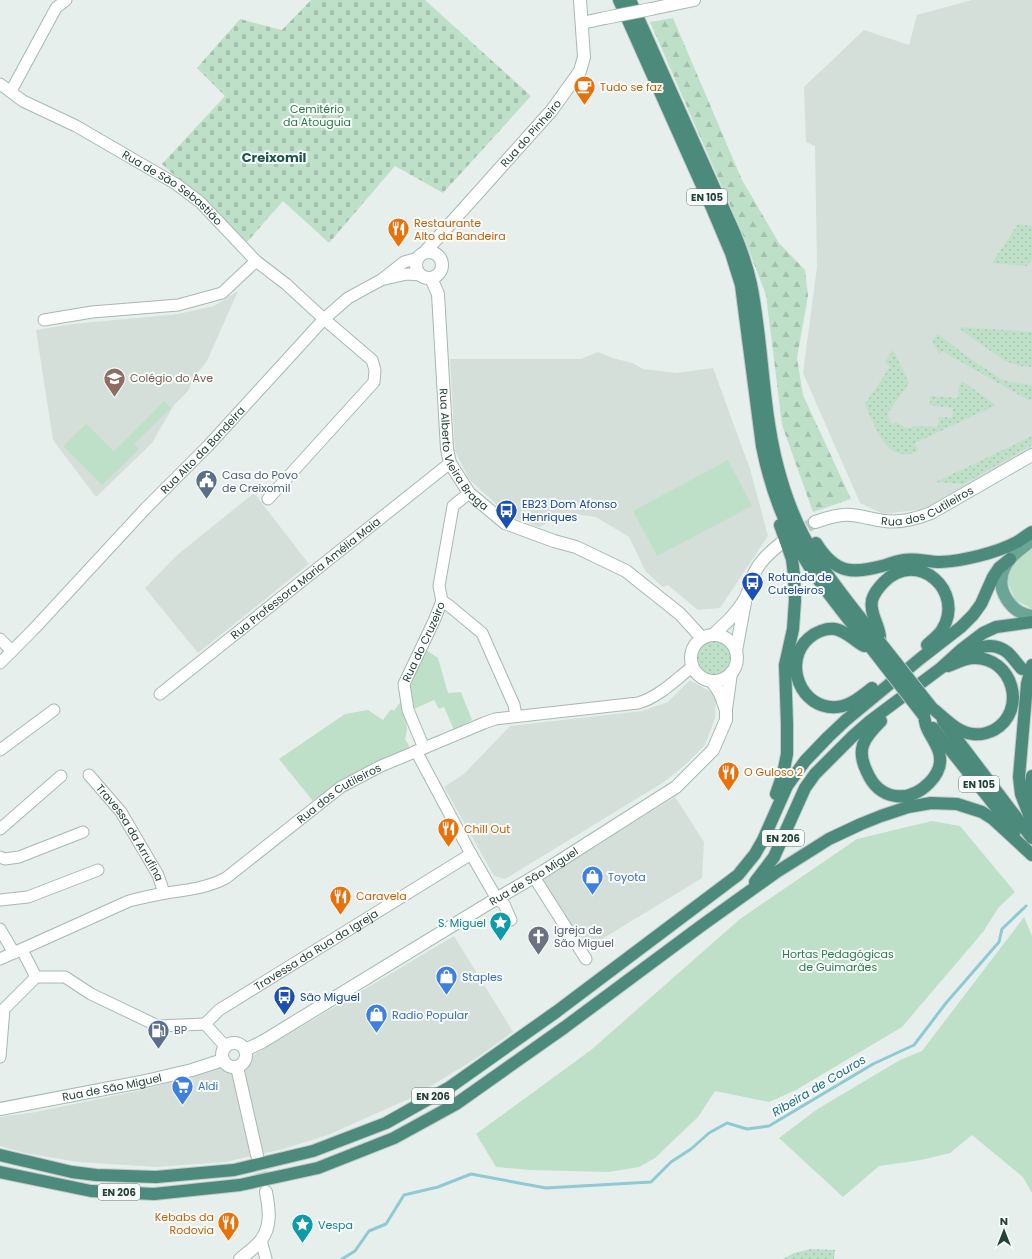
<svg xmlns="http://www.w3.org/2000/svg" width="1032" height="1259" viewBox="0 0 1032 1259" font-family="Poppins,sans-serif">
	<defs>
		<pattern id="grass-dots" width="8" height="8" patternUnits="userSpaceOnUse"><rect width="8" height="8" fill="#bfe0c8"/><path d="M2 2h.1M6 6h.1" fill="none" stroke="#a4c1ad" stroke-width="1.8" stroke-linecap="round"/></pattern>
		<pattern id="forest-firs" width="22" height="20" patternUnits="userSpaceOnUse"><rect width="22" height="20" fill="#bfe0c8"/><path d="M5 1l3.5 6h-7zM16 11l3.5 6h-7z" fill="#a4c1ad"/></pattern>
		<pattern id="cemetery-stones" width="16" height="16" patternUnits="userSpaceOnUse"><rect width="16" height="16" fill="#bfe0c8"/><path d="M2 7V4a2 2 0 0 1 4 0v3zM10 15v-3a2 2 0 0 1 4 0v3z" fill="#a4c1ad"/></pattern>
	</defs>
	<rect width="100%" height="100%" fill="#e6efeb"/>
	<g fill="#d4dfda">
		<path d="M972,0h60v449l-107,60 -42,5 -23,-11 -57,-130 14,-106 -2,-121 -9,-4 -2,-55 60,-57 45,15 8,-30z"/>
		<path d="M238,291l-31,70 -15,18 -3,11 -15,15 -22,38 -56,54 -43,-57 -17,-110 37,-6 105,-10 36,-8z"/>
		<path d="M598,352l14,6 21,5 10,6 33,4 37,-5 37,101 18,67 -48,72 -22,2 -30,-25 -5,2 -17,-15 -17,-35 -33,-20 -27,-4 -30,14 -30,-11 -40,-37 -14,-28 -5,-92h131z"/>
		<path d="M254,493l55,71 -111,89 -53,-65 31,-32z"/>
		<path d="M690,680l26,15 -1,23 -10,27 -20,20 -21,17 -159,97 -11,-3 -50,-89 20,-13 46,-48 132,-15 26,-9z"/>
		<path d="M675,797l29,45 -2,36 -118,72 -42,-70z"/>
		<path d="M454,936l59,96 -38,27 -62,38 -85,38 -45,14 -58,13 -68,5 -79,-5 -53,-9 -25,-7v-29l36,-5 106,-22 66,-18 44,-16z"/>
	</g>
	<g fill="url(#grass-dots)">
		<path d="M1018,224l14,2v33l-5,7 -35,-3z"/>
		<path d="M962,327l70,5v35l-12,-1 -15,-5 -45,-32z"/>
		<path d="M938,334l27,21 36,24 8,3 23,3v13l-2,3 -88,-50 -3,3 -7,-14z"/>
		<path d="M893,350l16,33 -22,31 5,10 4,-2 10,6 11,-2 21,1 1,-10 13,1 1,-10 -23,-3v-9l28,2 1,-12 3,-5 34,24 -81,38 3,8c-5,2 -10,4 -15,3 -20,-1 -31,-34 -38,-50l25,-37 -5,-5z"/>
		<path d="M1032,436v9l-68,39 -28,-2z"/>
		<circle cx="713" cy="657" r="19"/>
		<path d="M811,1249l24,1 -1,9h-51l11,-6z"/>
	</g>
	<path fill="url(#forest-firs)" d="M673,18l69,162 37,63 26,27 3,26 -11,62 6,37 48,104 -38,13 -31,-87 -16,-130 -23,-60 -93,-213z"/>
	<path fill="url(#cemetery-stones)" d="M311,0h114l106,96 -88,97 -48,-27 -66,77 -46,-42 -36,41 -85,-78 63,-68 -28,-28 43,-49 42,11z"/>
	<g fill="#bfe0c8">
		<path d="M164,401l7,7 -37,36 5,5 -37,36 -39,-39 23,-22 28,27z"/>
		<path d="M728,460l24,46 -95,50 -24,-45z"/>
		<path d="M1032,548v61l-17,-9c-2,-6 -6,-13 -7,-19 -1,-16 13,-25 24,-33z"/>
		<path d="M423,648l15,10 10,35 13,-1 11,28 -18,10 -10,-23 -5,2 -5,-9 -22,10 -5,-25z"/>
		<path d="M404,697l3,33 -2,9 5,9 -33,14 -32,16 -32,23 -34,-42 66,-45 23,-4 15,10 8,-11 3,2z"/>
		<path d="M932,821l28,5 55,66 -16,15 -16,25 -81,95 -106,63 -27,12 -54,-11 -17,26 -43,41 -16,9 -30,5 -79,-2 -34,-3 -20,-33 115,-84 149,-131 117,-80z"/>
		<path d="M1024,917l8,19v257l-9,-16 -51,-42 -22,18 -29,7 -42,6 -36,31 -64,-59 37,-28 84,-50 22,-9z"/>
	</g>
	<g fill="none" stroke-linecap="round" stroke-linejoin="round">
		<path stroke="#8ec9d4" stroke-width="3" d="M342,1259l13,-8 14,-20 17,-7 18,-29 34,-8 33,-13 75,14 105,-6 20,-20 20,-13 18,-16 18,-10 20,6 22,-3 104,-62 41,-19 32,-42 53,-61 3,-13 24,-23"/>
		<path stroke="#bfccc8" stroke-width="12" stroke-dasharray="12 6" stroke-linecap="butt" d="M257,1155l9,37"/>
		<path stroke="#bfccc8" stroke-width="12" stroke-dasharray="12 6" stroke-linecap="butt" d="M792,536l23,-14"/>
		<defs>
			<g id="minor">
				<path id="s1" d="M0,84l23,17 53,25 100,58 24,18 56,59 30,23 38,35 48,41 3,10 -1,12 -106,117"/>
				<path d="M11,91l45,-83 10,-8"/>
				<path d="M385,279l22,-5 14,1"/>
				<path d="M44,320l48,-8 86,-7 44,-12 34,-32"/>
				<path d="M442,601l5,3 35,29 32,72 2,11"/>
				<path d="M0,639l12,12"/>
				<path id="s2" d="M0,663l33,-33 113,-122 62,-62 116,-127 24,-21 33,-18 23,-18 14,-4"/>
				<path id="s3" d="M160,694l290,-231"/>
				<path id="s4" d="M424,748l-16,-38 -4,-26 30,-63 8,-20 -3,-15 14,-80 16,-13"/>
				<path d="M0,750l54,-40"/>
				<path d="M416,751l55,103 26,45 7,5 7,16"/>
				<path id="s5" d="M89,775l32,37 37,63 6,18"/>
				<path d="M0,829l61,-53"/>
				<path d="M0,857l5,2 14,-2 64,-25"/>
				<path d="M534,877l52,82"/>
				<path d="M0,900l28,-3 70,-27"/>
				<path d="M0,929l14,24"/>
				<path d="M22,950l14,27h29l26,17 67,32 47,-2 20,22"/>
				<path id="s6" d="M0,959l129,-58c12,-3 24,-6 37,-8 21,-3 41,-5 60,-15l115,-91 40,-21 103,-43 11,-4 143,-16c21,-6 37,-23 54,-36"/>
				<path id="s7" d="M205,1024l14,-14 252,-156"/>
				<path d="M0,1057l4,-48 32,-32"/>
				<path d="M261,1240l5,19"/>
			</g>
			<g id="tertiary">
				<path d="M651,9l43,-9"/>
				<path d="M582,23l23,-5"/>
				<circle cx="429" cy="265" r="13"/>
				<path id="s8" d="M425,252l127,-142 28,-39 4,-14 -4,-57"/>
				<path id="s9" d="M431,278l7,16 9,155 3,14 19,30 36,30 49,18 22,6 50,24 54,43 22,24"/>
				<path d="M237,1067l20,88"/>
				<path d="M240,1259c7,-6 16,-12 21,-19 11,-14 8,-32 5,-48"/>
			</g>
			<g id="secondary">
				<path id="s10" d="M815,522c12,-4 24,-8 36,-7 12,1 23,5 34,6 16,2 31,-2 46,-8l101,-58"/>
				<path d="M714,634c12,-11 23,-21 31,-35 4,-7 5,-14 7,-21 6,-15 16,-24 28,-34"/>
				<circle cx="714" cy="658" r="23"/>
				<path d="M736,651l9,-49"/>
				<path d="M711,681c8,8 11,16 14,27"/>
				<circle cx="234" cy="1055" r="12"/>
				<path id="s11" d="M245,1050l17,-8 224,-137 58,-34 132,-84 37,-37 13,-30v-11l5,-36"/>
				<path id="s12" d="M0,1109l141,-27 51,-12 31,-10"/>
			</g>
			<path id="primary" d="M1032,540c-10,9 -23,16 -28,29 -9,21 7,44 28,47"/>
			<g id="trunk">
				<path d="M619,0l93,208 19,45 10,32 21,161c8,41 24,84 47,120 19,29 42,56 63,83"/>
				<path d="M630,0l104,232c7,17 13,34 17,52 12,59 11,121 26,180 8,32 21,65 38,92 19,30 42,58 64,85"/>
				<path d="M816,543c20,32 37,31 70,22 6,-2 12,-4 18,-5 12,-2 24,2 36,2 23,-1 56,-9 77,-20 5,-3 10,-7 15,-10"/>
				<path d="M880,638c0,-13 -11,-24 -8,-38 2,-7 7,-13 12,-18 34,-34 82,10 58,48 -4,6 -11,11 -15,15"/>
				<path d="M864,646c-10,-5 -17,-15 -29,-17 -9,-1 -19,3 -26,9 -27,23 -9,72 28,69 13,-1 25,-11 35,-19"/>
				<path d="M964,657c12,-10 28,-16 43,-5 5,4 10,12 15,17"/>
				<path d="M1032,665l-5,19 -8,93 2,17 11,28"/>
				<path d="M932,708c12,9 25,25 41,26 7,1 15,-1 21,-4 34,-19 19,-73 -20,-72 -11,0 -16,5 -26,8"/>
				<path d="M881,721c-7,7 -15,15 -18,24 -3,9 0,19 4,27 12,28 41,32 62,11 6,-6 12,-15 11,-25 0,-11 -9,-20 -13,-30 -2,-4 -2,-8 -3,-12"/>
				<path d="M943,721l89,117"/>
				<path d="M933,728l82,103"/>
				<path d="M776,794l7,-20 4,-20v-30l-2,-59 8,-36 2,-29 -1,-25 -2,-16 -12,-34"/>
				<path d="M1031,808l-1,-17 2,-15"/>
				<path d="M755,882l19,-25 31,-69 10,-14 38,-38 17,-15 71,-53 21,-19 21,-16 13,-6 36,-5"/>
				<path d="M0,1155l72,17 24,3 60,2 78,-7 79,-19 73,-28 64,-36 106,-75 182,-137 17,-21 8,-14 24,-54 18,-25 23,-24 18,-17 75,-62 40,-31 12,-12 8,-11 12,-27 6,-9 11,-9"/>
				<path d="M0,1172l91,19 63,3 86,-9 78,-17 76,-30 62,-34 109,-77 136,-101 74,-53 54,-34 32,-15 20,-8 27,-9 23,-4 26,1 25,8 11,7 39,36"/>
			</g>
		</defs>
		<use href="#minor" stroke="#a8b8b2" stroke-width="13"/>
		<use href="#tertiary" stroke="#a8b8b2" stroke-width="14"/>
		<use href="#secondary" stroke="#a4bbb3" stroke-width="14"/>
		<use href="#primary" stroke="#c2cac8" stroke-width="14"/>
		<use href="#trunk" stroke="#c2cac8" stroke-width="14"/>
		<use href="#minor" stroke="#fff" stroke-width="11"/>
		<use href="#tertiary" stroke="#fff" stroke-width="12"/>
		<use href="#secondary" stroke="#fff" stroke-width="12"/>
		<use href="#primary" stroke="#6aa596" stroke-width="12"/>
		<use href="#trunk" stroke="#4c8a7c" stroke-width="12"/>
		<defs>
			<path id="tertiary-bridge" d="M605,18l46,-9"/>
			<g id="trunk-bridge">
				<path d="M879,641l53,67"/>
				<path d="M872,649l52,67"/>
			</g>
		</defs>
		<use href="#tertiary-bridge" stroke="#a8b8b2" stroke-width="14" stroke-linecap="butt"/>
		<use href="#trunk-bridge" stroke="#c2cac8" stroke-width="14" stroke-linecap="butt"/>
		<use href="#tertiary-bridge" stroke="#fff" stroke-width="12"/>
		<use href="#trunk-bridge" stroke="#4c8a7c" stroke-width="12"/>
	</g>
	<defs>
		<symbol id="cafe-pin" viewBox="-11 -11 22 30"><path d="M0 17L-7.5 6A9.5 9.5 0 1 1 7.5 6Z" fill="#e8710a" stroke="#f7fbf9"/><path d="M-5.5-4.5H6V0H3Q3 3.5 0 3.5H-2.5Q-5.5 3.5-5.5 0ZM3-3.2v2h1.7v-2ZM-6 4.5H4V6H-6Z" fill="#fff"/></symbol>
		<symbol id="restaurant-pin" viewBox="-11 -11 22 30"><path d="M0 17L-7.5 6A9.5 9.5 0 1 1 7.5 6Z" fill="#e8710a" stroke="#f7fbf9"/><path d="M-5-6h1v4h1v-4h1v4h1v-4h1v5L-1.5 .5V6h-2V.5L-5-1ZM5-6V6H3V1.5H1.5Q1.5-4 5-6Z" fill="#fff"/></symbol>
		<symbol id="school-pin" viewBox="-11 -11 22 30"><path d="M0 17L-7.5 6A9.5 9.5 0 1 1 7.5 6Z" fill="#8d6e63" stroke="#f7fbf9"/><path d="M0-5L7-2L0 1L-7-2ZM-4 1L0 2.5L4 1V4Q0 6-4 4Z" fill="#fff"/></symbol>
		<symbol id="civic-pin" viewBox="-11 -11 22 30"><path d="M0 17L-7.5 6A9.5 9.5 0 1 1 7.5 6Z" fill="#5c6f8a" stroke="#f7fbf9"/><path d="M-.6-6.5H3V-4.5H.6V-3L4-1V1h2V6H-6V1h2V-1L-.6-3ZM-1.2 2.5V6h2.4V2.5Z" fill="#fff"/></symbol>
		<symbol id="bus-pin" viewBox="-11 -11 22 30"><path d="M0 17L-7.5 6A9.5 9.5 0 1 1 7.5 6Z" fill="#1a4fb4" stroke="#f7fbf9"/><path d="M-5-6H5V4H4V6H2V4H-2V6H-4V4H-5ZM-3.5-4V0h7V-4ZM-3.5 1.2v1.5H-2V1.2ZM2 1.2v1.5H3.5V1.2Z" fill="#fff"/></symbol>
		<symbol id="shop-pin" viewBox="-11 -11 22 30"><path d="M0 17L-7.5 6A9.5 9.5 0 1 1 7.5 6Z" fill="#3f7fe0" stroke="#f7fbf9"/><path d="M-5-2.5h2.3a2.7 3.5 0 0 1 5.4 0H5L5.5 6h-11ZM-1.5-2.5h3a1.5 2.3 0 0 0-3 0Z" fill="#fff"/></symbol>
		<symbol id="sight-pin" viewBox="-11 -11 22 30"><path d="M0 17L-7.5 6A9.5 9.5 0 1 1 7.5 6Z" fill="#0f9aa8" stroke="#f7fbf9"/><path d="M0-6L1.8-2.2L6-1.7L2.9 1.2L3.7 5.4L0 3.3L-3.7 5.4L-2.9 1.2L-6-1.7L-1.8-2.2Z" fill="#fff"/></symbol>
		<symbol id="church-pin" viewBox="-11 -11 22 30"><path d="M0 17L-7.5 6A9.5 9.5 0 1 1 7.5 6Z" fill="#6b7280" stroke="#f7fbf9"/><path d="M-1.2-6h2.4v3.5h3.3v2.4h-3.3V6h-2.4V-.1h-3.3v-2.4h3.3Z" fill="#fff"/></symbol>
		<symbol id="fuel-pin" viewBox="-11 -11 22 30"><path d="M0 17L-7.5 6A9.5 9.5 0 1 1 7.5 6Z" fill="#5c6f8a" stroke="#f7fbf9"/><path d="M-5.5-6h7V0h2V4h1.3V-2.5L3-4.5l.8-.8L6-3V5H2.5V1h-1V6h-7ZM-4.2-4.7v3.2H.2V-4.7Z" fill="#fff"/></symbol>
		<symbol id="supermarket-pin" viewBox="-11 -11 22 30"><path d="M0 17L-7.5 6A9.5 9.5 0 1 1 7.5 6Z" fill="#3f7fe0" stroke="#f7fbf9"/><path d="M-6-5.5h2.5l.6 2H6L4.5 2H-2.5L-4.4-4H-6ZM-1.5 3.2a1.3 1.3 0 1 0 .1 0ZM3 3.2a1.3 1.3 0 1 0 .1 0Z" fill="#fff"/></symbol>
	</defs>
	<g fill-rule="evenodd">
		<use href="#cafe-pin" x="572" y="74" width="25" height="34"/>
		<use href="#restaurant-pin" x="386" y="216" width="25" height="34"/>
		<use href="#school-pin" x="102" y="366" width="25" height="34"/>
		<use href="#civic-pin" x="194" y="468" width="25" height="34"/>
		<use href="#bus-pin" x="494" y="498" width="25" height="34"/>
		<use href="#bus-pin" x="740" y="570" width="25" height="34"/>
		<use href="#restaurant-pin" x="716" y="760" width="25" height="34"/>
		<use href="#restaurant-pin" x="436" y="816" width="25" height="34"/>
		<use href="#shop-pin" x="580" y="864" width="25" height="34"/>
		<use href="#restaurant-pin" x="328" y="884" width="25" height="34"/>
		<use href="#sight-pin" x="488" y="910" width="25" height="34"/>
		<use href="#church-pin" x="526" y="924" width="25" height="34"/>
		<use href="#shop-pin" x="434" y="964" width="25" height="34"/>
		<use href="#bus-pin" x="272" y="984" width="25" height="34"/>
		<use href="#shop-pin" x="364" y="1002" width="25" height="34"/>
		<use href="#fuel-pin" x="146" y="1018" width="25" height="34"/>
		<use href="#supermarket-pin" x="170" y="1074" width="25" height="34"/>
		<use href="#restaurant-pin" x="216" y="1210" width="25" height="34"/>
		<use href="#sight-pin" x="290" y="1212" width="25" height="34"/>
	</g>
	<g text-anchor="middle" stroke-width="4" stroke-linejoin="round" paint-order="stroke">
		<g fill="#f7fbf9" stroke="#637a73" stroke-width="1">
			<rect x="687" y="189" width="40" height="16" rx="3"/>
			<rect x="959" y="776" width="40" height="16" rx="3"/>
			<rect x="762" y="830" width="42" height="16" rx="3"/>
			<rect x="412" y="1088" width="42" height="16" rx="3"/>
			<rect x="98" y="1184" width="42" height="16" rx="3"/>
		</g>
		<g font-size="10" font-weight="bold" fill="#24423a">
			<text x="707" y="201">EN 105</text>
			<text x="979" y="788">EN 105</text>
			<text x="783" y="842">EN 206</text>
			<text x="433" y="1100">EN 206</text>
			<text x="119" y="1196">EN 206</text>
		</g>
		<g font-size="11" fill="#c56008" stroke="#f7fbf9" text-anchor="start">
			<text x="600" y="91">Tudo se faz</text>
			<text x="414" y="227">Restaurante<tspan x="414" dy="13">Alto da Bandeira</tspan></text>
			<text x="744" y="776">O Guloso 2</text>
			<text x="464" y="833">Chill Out</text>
			<text x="356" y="900">Caravela</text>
			<text x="214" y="1221" text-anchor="end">Kebabs da<tspan x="214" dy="13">Rodovia</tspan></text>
		</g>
		<g font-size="11" fill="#2d7a4b" stroke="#f7fbf9">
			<text x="317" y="113">Cemitério<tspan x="317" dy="13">da Atouguia</tspan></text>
			<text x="838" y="958">Hortas Pedagógicas<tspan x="838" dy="13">de Guimarães</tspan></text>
		</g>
		<g font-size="11" fill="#24423a" stroke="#f7fbf9">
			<text dy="4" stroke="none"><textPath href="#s8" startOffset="159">Rua do Pinheiro</textPath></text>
			<text dy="4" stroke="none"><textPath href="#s1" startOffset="202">Rua de São Sebastião</textPath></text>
			<text dy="4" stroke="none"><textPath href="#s9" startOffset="179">Rua Alberto Vieira Braga</textPath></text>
			<text dy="4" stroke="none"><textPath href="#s2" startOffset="294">Rua Alto da Bandeira</textPath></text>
			<text dy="4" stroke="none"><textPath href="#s10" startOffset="117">Rua dos Cutileiros</textPath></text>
			<text dy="4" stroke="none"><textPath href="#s3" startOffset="186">Rua Professora Maria Amélia Maia</textPath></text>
			<text dy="4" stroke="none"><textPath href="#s4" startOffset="114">Rua do Cruzeiro</textPath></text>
			<text dy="4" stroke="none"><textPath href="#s6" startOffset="383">Rua dos Cutileiros</textPath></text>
			<text dy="4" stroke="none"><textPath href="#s5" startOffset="71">Travessa da Arrufina</textPath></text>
			<text dy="4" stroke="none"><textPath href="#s11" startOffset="337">Rua de São Miguel</textPath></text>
			<text dy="4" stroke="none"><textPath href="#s7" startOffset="134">Travessa da Rua da Igreja</textPath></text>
			<text dy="4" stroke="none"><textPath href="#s12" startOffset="114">Rua de São Miguel</textPath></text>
		</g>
		<g font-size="11" fill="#785e54" stroke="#f7fbf9" text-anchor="start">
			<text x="130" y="382">Colégio do Ave</text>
		</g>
		<g font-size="11" fill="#4e5e75" stroke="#f7fbf9" text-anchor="start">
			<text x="222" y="479">Casa do Povo<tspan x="222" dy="13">de Creixomil</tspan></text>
			<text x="174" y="1034">BP</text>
		</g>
		<g font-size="11" fill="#164399" stroke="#f7fbf9" text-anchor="start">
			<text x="522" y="508">EB23 Dom Afonso<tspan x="522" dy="13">Henriques</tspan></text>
			<text x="768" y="581">Rotunda de<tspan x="768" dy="13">Cuteleiros</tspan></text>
			<text x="300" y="1001">São Miguel</text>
		</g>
		<g font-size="11" fill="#366cbe" stroke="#f7fbf9" text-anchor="start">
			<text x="608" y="881">Toyota</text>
			<text x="462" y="981">Staples</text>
			<text x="392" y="1019">Radio Popular</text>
			<text x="198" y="1090">Aldi</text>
		</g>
		<g font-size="11" fill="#0d838f" stroke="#f7fbf9" text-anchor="end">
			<text x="486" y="927">S. Miguel</text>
			<text x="318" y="1229" text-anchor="start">Vespa</text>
		</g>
		<g font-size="11" fill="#5b616d" stroke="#f7fbf9" text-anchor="start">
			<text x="554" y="934">Igreja de<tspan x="554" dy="13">São Miguel</tspan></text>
		</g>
		<g font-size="12" font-style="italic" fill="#1c6f80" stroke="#f7fbf9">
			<text transform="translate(819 1086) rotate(-31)" y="4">Ribeira de Couros</text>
		</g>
		<g font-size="13" font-weight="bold" fill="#1f5548" stroke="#f7fbf9">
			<text x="274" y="162">Creixomil</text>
		</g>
	</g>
	<g transform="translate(1004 1231)" stroke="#f7fbf9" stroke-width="3" paint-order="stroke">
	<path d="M0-3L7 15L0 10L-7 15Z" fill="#24423a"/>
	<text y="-6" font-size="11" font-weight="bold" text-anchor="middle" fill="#24423a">N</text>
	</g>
</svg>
